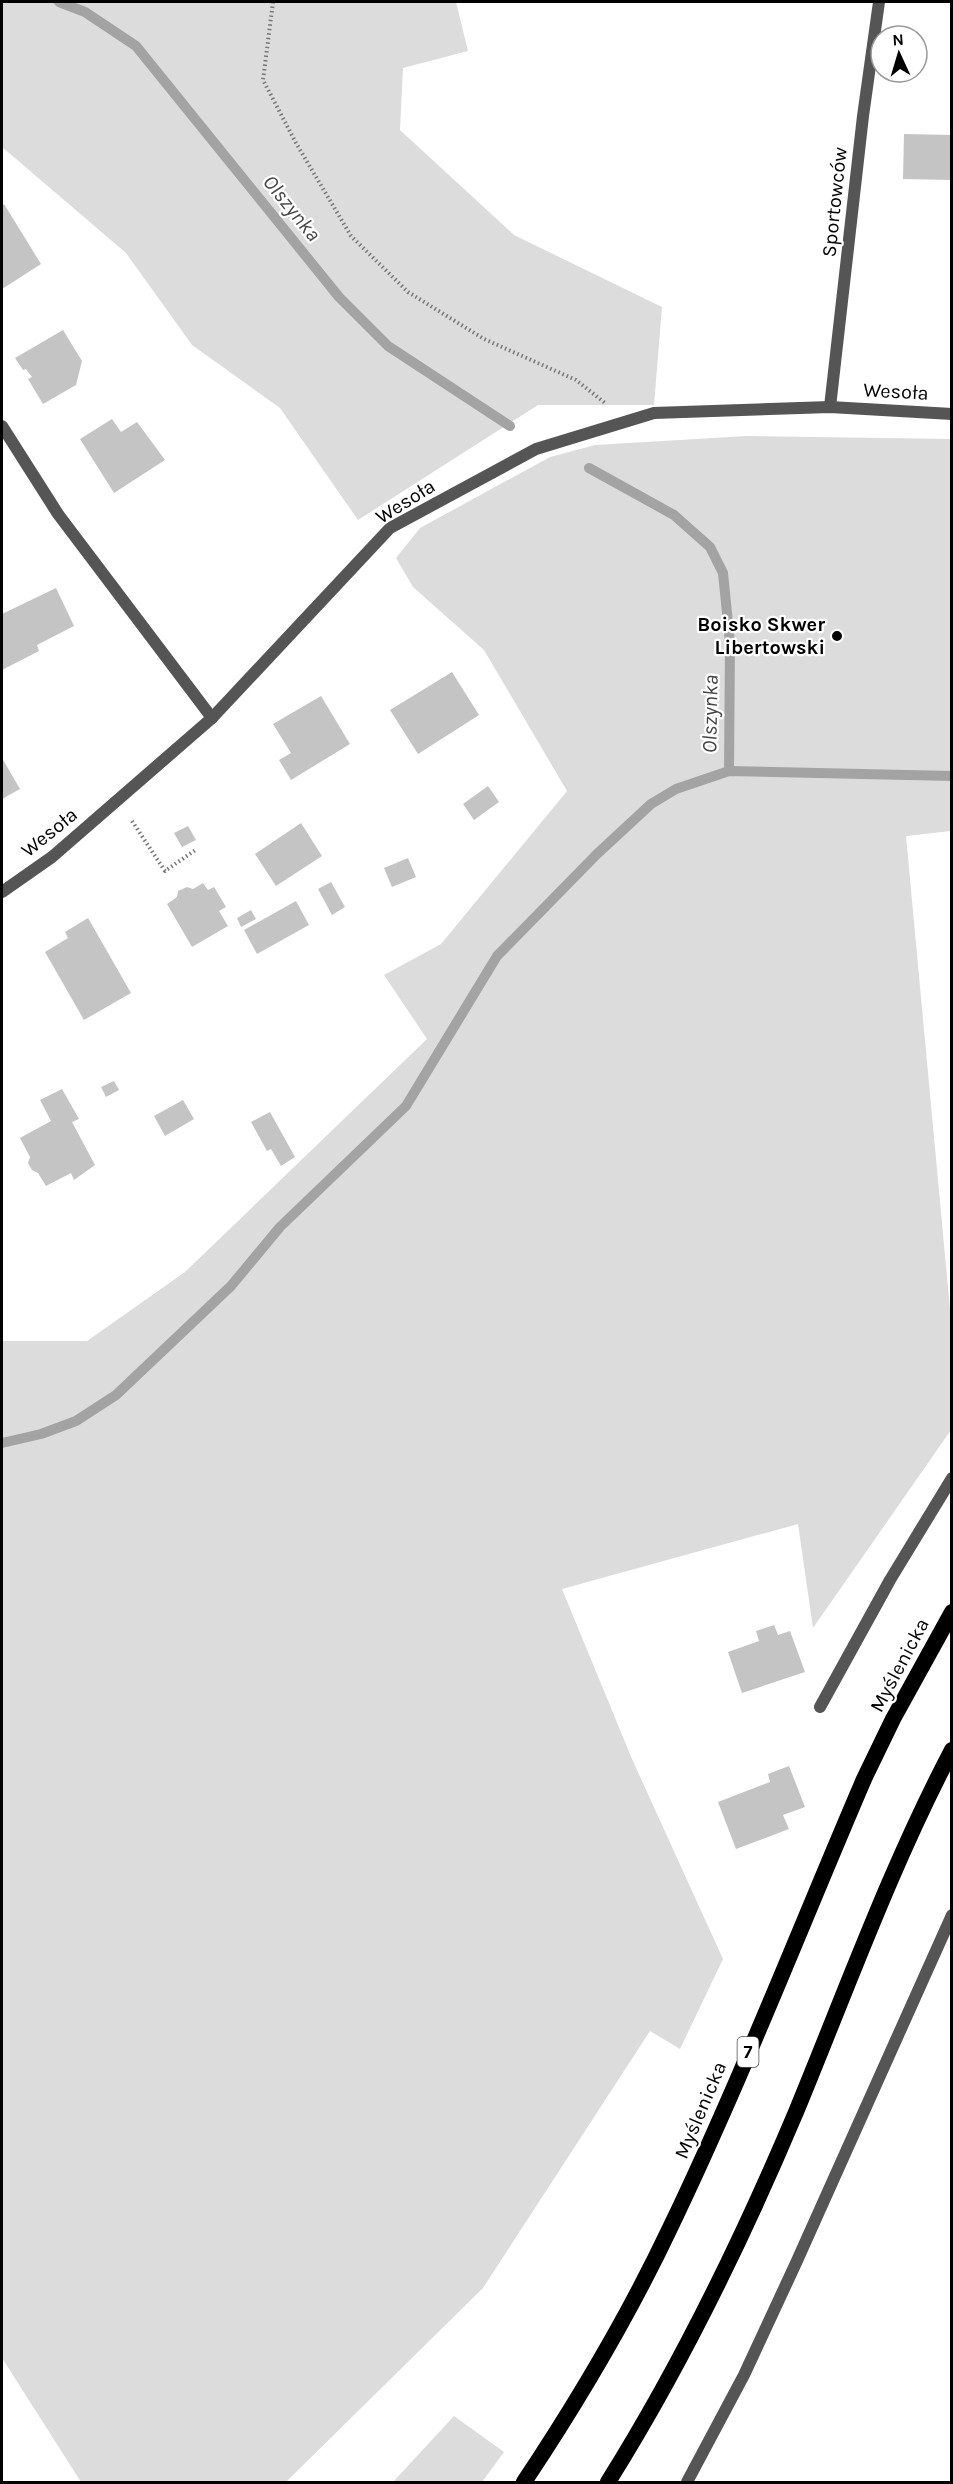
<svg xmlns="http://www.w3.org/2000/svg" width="953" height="2484" viewBox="0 0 953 2484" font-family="Karla,sans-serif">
	<rect width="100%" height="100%" fill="#fff"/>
	<g fill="#dcdcdc">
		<path d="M2,2h454l12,49 -65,17 -3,62 114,105 148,72 -8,98h-116l-180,115 -78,-112 -88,-63 -66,-92 -124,-106z"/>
		<path d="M747,436l204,3v392l-45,5 45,484v110l-138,198 -15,-104 -236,65 70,170 91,200 -43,90 -30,-18 -167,257 -197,194h-205l-79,-124v-1017h85l98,-69 242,-233 -43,-64 57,-31 126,-153 -83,-141 -71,-63 -17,-29 24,-30 130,-71 45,-12z"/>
		<path d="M454,2416l50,36 -22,30h-89z"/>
	</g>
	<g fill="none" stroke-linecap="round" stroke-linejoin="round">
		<g stroke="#a3a3a3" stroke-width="10">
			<path d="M59,2l26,10 51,34 203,251 49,49 122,80"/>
			<path d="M589,468l85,47 36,32 13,26 7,70 -1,128"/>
			<path d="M2,1443l39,-9 35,-13 40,-26 115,-109 49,-59 126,-121 91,-150 100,-102 54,-50 25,-15 53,-18 223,5"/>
		</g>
	</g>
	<g fill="#c4c4c4">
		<path d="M904,134l48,1v45l-49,-1z"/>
		<path d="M4,204l37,60 -39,25v-83z"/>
		<path d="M63,330l19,31 -6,24 -33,19 -15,-25 4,-2 -6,-8 -3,1 -8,-12z"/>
		<path d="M112,419l9,13 16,-10 28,38 -51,33 -34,-54z"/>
		<path d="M56,588l18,38 -37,19 2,6 -37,19v-56z"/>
		<path d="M452,672l27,43 -61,39 -28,-44z"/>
		<path d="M321,696l29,48 -59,36 -12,-20 12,-7 -18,-29z"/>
		<path d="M2,758l18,31 -18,10z"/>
		<path d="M488,786l11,16 -25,18 -11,-16z"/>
		<path d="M301,823l21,33 -46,30 -21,-32z"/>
		<path d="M188,826l8,14 -14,7 -8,-14z"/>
		<path d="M408,858l8,19 -24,10 -8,-19z"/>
		<path d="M331,882l14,25 -13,8 -14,-26z"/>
		<path d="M203,883l5,7 6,-3 12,20 -7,4 9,15 -36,21 -25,-43 10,-7 1,-6 9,-4 6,2z"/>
		<path d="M296,901l13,24 -52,29 -13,-24z"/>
		<path d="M251,910l5,9 -15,8 -4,-9z"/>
		<path d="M88,918l43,75 -47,27 -39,-68 23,-14 -3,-6z"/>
		<path d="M114,1081l5,9 -13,7 -5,-10z"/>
		<path d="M62,1089l17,30 -7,3 23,43 -21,15 -3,-7 -25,13 -8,-13 -6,-3 -4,-7 2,-6 -10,-19 31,-17 -11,-21z"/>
		<path d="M183,1100l11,19 -29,17 -11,-20z"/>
		<path d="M270,1112l25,45 -14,9 -10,-17 -4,2 -16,-29z"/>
		<path d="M774,1625l4,10 12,-4 15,41 -63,21 -14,-41 31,-11 -3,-10z"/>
		<path d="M789,1766l16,41 -22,8 6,14 -53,20 -18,-47 52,-20 -2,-8z"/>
	</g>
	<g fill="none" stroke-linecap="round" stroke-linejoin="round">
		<g stroke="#777" stroke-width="4" stroke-dasharray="1.5 3" stroke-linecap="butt">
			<path d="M273,2l-10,78 33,63 55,93 57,56 76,47 92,41 29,23"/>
			<path d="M132,821l33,50 32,-22"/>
		</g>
		<g stroke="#555" stroke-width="12">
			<path d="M2,426l56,88 154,204"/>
			<path d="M820,1707l70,-127 62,-102"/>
		</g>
		<g stroke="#555" stroke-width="12">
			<path d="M830,407l33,-291 16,-114"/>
			<path d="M2,892l50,-35 160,-139 178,-190 146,-79 118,-36 176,-6 122,7"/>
			<path d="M687,2482l57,-107 52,-112 156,-348"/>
		</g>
		<g stroke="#000" stroke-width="16">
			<path d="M524,2482c54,-81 105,-167 147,-256 70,-146 129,-298 193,-447l29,-60 59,-107"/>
			<path d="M608,2482c74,-118 134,-242 188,-370 50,-121 95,-246 156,-362"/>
		</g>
	</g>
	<circle fill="#000" stroke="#fff" stroke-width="2" cx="837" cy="636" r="6"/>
	<g text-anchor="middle" stroke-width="4.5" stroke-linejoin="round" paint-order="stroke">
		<rect fill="#fff" stroke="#4c4c4c" stroke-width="1.5" x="737.5" y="2037" width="21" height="30" rx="4.5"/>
		<g font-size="18" font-weight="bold" fill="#000">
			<text x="748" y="2058">7</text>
		</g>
		<g font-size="20" fill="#000" stroke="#fff">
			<text transform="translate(834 202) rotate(-84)" y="7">Sportowców</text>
			<text transform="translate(896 391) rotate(3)" y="7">Wesoła</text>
			<text transform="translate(405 501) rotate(-32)" y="7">Wesoła</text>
			<text transform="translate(49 832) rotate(-39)" y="7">Wesoła</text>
			<text transform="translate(899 1665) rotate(-62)" y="7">Myślenicka</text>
			<text transform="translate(700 2110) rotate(-67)" y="7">Myślenicka</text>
		</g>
		<g font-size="20" font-weight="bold" fill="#000" stroke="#fff" text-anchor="end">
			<text x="825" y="631">Boisko Skwer<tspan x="825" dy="23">Libertowski</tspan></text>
		</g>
		<g font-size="21" font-style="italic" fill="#444" stroke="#fff">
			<text transform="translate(292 208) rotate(51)" y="7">Olszynka</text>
			<text transform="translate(710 714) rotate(-89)" y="7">Olszynka</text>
		</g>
	</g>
	<rect width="953" height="2484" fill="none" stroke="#000000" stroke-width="6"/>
	<g transform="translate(899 54) rotate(356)"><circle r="28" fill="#ffffff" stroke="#999999" stroke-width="1.5"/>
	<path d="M0-4.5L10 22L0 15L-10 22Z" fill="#000000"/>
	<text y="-9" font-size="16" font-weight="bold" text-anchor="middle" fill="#000000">N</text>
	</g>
</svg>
